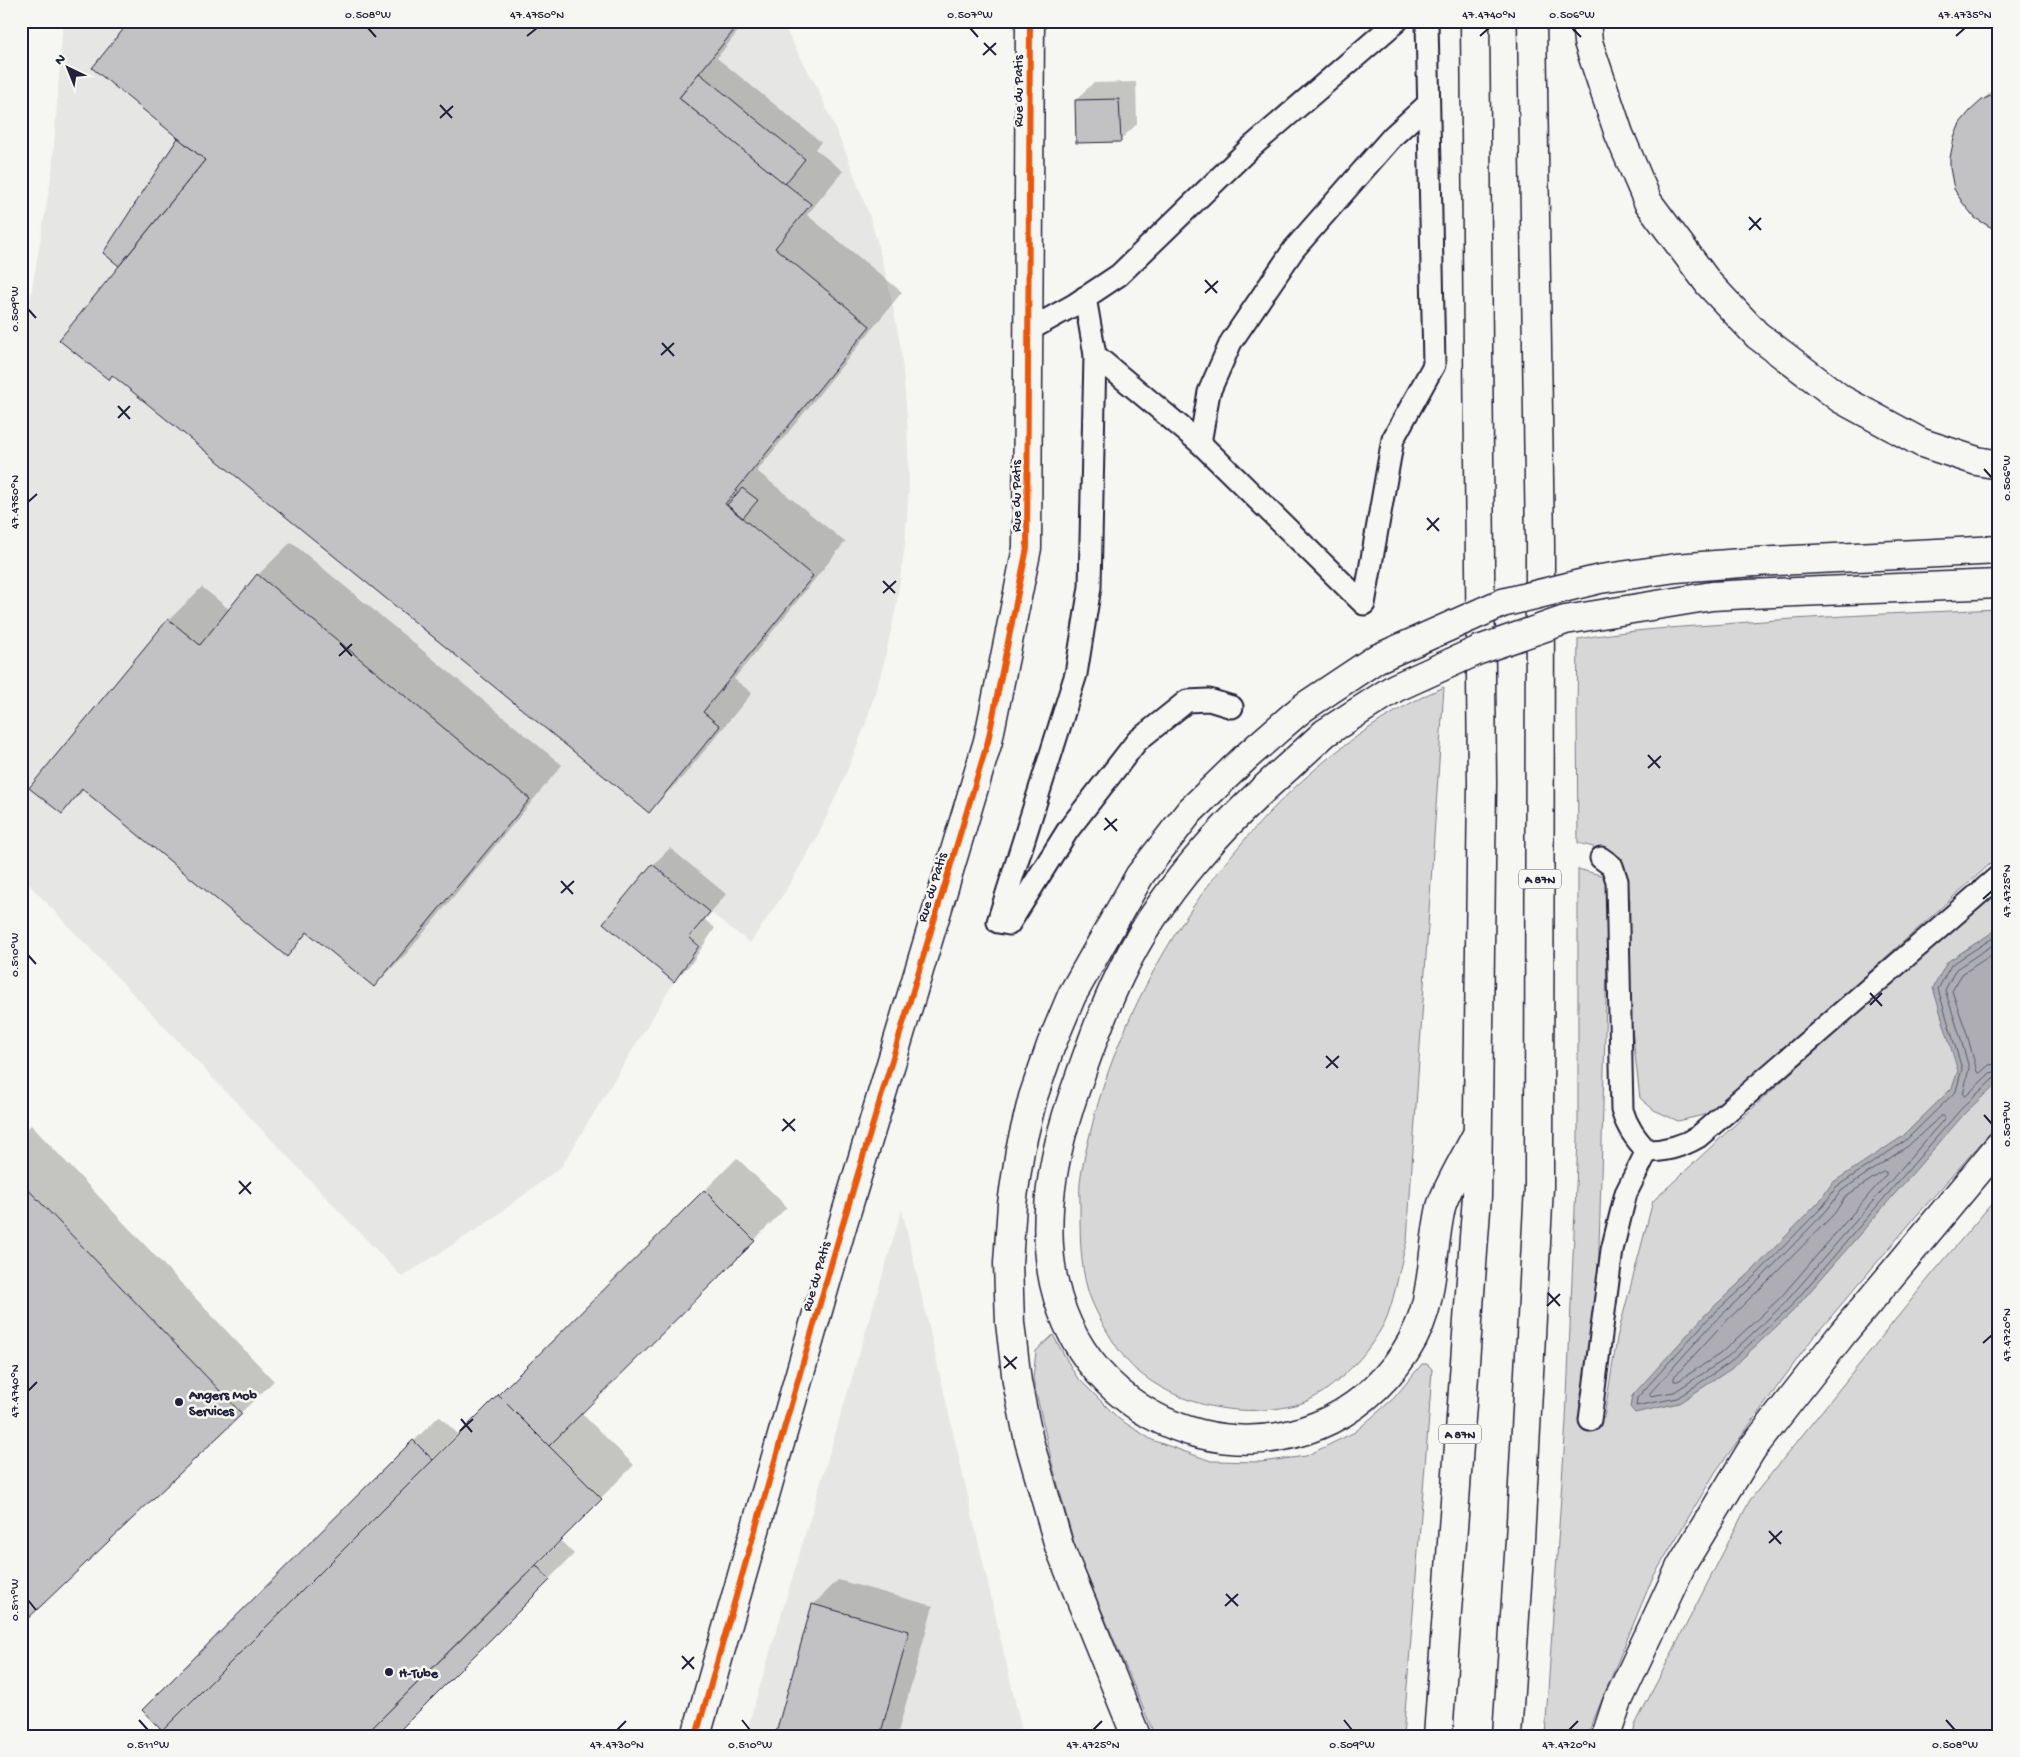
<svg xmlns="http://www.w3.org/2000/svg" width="2020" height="1757" viewBox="0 0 2020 1757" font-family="'Gochi Hand',sans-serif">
	<rect width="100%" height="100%" fill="#f6f6f2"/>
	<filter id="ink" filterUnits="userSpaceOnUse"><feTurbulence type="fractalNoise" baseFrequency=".02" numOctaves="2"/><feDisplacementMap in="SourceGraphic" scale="10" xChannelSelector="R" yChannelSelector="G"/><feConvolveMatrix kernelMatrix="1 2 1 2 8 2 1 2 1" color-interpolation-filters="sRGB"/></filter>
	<g filter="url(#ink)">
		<g fill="#e6e6e4">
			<path d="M63,21h718l36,66 29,66 24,64 18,65 13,67 6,67 2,68 -4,62 -9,61 -13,60 -18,59 -23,57 -26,56 -31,53 -35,51 -40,-31 -21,25 10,9 -25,36 -113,185 -76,57 -83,53 -381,-401v-529l8,-18v-23l23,-134z"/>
			<path d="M902,1210l121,526h-278z"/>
		</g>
		<g fill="#d7d7d7" stroke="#7c7c89">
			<path d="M1999,609v247l-287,257 -34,8 -24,-11 -14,-12 -12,-104 2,-94 -14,-47 -38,-10 -1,-128 1,-76c44,-8 88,-11 133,-14 95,-8 192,-12 288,-16z"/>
			<path d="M1444,687l-37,553c-7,25 -11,53 -20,77 -5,13 -21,36 -31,46 -14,15 -34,33 -54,40 -56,17 -122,5 -167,-34 -17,-15 -40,-56 -47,-78 -8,-27 -8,-57 -8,-85 0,-10 -1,-21 1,-31 2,-14 6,-28 9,-41 41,-177 184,-374 354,-447z"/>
			<path d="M1578,869l26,7 5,15 -11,393 -15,143 21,-10 13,-79 36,-137 146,-136 200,-178v236l-81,91 -106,125 -96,132 -64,108 -65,157h-42l21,-315 12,-282z"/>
			<path d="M1999,1195v541h-366l2,-11 115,-225 183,-227z"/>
			<path d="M1053,1335l23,41 43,43 33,21 59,21 50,1 45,-6 49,-24 39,-34 28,-34h5l5,5 -3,47 -26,320h-248l-79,-186 -24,-87 -19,-84 3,-28z"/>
		</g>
		<path fill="#adadb3" stroke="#757583" d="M1999,928v153l-34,32 -172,198 -62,58 -52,34 -44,10 -5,-6 2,-11 73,-81 48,-45 67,-69 12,-18 70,-46 50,-49 6,-17 -25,-83 14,-26z"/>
		<g fill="#0003">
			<path d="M131,21h615l-29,37 104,84 -6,7 28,22 -36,44 95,77 -145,179 88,71 -111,137 18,14 -70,85 -33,33 -536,-437 -4,5 16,-118 -1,-1 55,-123z"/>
			<path d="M1136,82l1,42 -17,16 -44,-40 17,-17z"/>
			<path d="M1999,84v146l-15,-6 -15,-14 5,-102z"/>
			<path d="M291,542l271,223 -155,188 -33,33 -65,-54 -23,23 -201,-166 -23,23 -31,-24 138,-168 33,-33 28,23 28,-35z"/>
			<path d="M670,848l56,46 -21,26 10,8 -24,36 -17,16 -69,-57 48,-58z"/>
			<path d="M31,1125l243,256 -253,242v-488z"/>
			<path d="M737,1158l50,49 -206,206 53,52 -208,207 2,2 133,-133 13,13 -182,182h-233z"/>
			<path d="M439,1416l19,18 -296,295 -18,-19z"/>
			<path d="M838,1580l95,26 -36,130h-120l36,-131z"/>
		</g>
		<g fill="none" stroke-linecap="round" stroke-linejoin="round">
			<g stroke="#5a5a6b" stroke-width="1">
				<path d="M1999,934l-48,31 -13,24 24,80 -6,22 -51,50 -69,46 -12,18 -67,69 -49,45 -71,79 -1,8 41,-8 51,-34 62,-57 171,-198 32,-30 6,-2"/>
				<path d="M1999,941l-43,28 -11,21 15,46 9,32 -6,27 3,1 24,-23 9,-2"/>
				<path d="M1999,950l-37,24 -10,17 15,43 10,38 3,1 9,-8 10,-1"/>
				<path d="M1941,1116h3v3l-159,184 -61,57 -50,32 -24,4v-3l63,-70 48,-45 67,-69 13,-18 67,-45z"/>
				<path d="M1883,1172h3v3l-106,123 -60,56 -42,27h-4v-4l44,-48 48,-46 68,-69 12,-18z"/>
			</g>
		</g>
		<g fill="#c2c2c4" stroke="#22223b">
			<path d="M130,21h595l10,8 -56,69 132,106 -36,44 95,78 -145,178 88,72 -110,136 17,14 -71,87 -537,-438 -3,5 -50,-40 146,-180 -113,-92z"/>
			<path d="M699,73l106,86 -20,25 -106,-86z"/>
			<path d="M1999,92v140l-24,-14 -13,-16 -8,-13 -4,-21v-10l4,-20 6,-15 10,-12 12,-11z"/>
			<path d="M1119,99l2,43 -45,1 -1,-43z"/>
			<path d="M178,138l27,22 -86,106 -16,-13z"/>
			<path d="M742,488l16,12 -15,18 -16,-13z"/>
			<path d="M257,574l273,225 -156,188 -67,-55 -20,25 -205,-168 -20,25 -33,-26 139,-169 32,26z"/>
			<path d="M652,864l58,48 -21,25 10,9 -25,36 -71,-59z"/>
			<path d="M21,1182l221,232 -221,211z"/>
			<path d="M704,1190l51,51 -206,205 -51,-51z"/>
			<path d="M498,1395l104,104 -66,66 -172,171h-207z"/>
			<path d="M413,1440l20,20 -271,271 -20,-21z"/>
			<path d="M536,1565l14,15 -156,156h-30z"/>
			<path d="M812,1604l97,27 -29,105h-105z"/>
		</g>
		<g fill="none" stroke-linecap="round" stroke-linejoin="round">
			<defs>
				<g id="lane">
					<path d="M1085,297l10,58 -5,232 -14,87 -78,248 11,2 59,-94 69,-89 50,-40 22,-1 23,7"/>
					<path d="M1029,330l45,-25 45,-30 130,-126 148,-128"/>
					<path d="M1095,355l105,88 164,161 29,-165 41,-74 -7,-344"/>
					<path d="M1200,443l9,-51 22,-50 63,-93 99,-113 35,-32"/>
					<path d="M1601,858l11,8 5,15 5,229c5,17 13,28 25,41 19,0 34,-4 51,-14l301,-261"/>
					<path d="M1590,1420l22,-170 14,-57 21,-42"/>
				</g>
				<path id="street" d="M696,1736l145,-506 147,-489 39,-193 3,-527"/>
				<g id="highway">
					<path d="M1586,21l2,21 31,92 29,68 61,82 48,51 84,64 81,44 55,18 22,4"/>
					<path d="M1754,562l245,-12"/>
					<path d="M1749,594l250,-10"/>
					<path d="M1288,767c-67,59 -129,126 -168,208 -16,33 -28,67 -40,101 -24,66 -41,137 -26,207 36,161 239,214 342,82 42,-53 32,-98 45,-158 5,-18 25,-51 34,-69"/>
					<path d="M1136,1736l-77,-190 -30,-105 -12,-59 -7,-59 -2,-60 4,-59 8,-54 13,-53 18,-52 21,-50 68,-120 50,-64 56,-54 47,-41"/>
					<path d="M1438,1736l39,-540 5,-413 -7,-762"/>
					<path d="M1507,1736l13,-196 19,-353 1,-642 -8,-524"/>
					<path d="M1606,1736l11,-33 64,-137 71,-117 91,-116 156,-187"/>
				</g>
			</defs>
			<use href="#lane" stroke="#22223b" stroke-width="25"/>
			<use href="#street" stroke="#22223b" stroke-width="31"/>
			<use href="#highway" stroke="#22223b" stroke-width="31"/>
			<use href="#lane" stroke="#f6f6f2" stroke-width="21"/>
			<use href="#street" stroke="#f6f6f2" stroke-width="28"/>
			<use href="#highway" stroke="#f6f6f2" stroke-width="28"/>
			<defs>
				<g id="highway-bridge">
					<path d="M1293,716l11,-9 72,-48 126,-56 98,-24 76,-11 78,-6"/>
					<path d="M1288,767l37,-34 70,-45 84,-38 86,-30 147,-24 37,-2"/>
				</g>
			</defs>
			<use href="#highway-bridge" stroke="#22223b" stroke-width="31" stroke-linecap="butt"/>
			<use href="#highway-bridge" stroke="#f6f6f2" stroke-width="28"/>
			<defs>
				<path id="cycleway" d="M696,1736l145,-506 147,-489 39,-193 3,-527"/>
			</defs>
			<use href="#cycleway" stroke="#f6f6f2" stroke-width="9"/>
			<use href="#cycleway" stroke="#e8590c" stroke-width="6"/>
		</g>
	</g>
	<path fill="none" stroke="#22223b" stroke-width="2" d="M368,28l8,9M970,28l8,9M1572,28l9,9M527,36l10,-8M1480,36l9,-8M1956,36l9,-8M984,43l12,12M983,55l13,-12M440,105l12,13M440,118l13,-12M1749,217l12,13M1749,230l12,-12M1205,280l12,13M1205,293l13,-12M28,309l8,9M662,343l12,13M661,355l13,-12M118,406l12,13M118,418l12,-12M1984,469l8,9M28,502l9,-8M1427,518l12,13M1427,530l12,-12M883,581l12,12M883,593l13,-12M340,643l12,13M339,656l13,-12M1648,755l12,13M1648,768l13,-12M1105,818l12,13M1104,830l13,-11M561,881l12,13M561,893l13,-12M1983,899l9,-8M28,955l8,9M1870,993l12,13M1870,1005l12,-12M1326,1056l12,12M1326,1068l13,-12M1984,1115l8,9M783,1119l12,12M782,1131l13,-12M239,1181l12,13M239,1194l12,-12M1548,1293l12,13M1547,1306l13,-12M1983,1343l9,-8M1004,1356l12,13M1004,1368l13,-11M28,1391l9,-9M461,1419l11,13M460,1431l13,-12M1769,1531l12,13M1769,1543l13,-12M1226,1594l12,12M28,1600l8,10M1225,1606l13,-12M682,1656l12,13M682,1669l12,-12M139,1720l9,10M742,1720l8,10M1344,1720l8,10M1946,1720l9,10M617,1730l9,-9M1093,1730l9,-9M1569,1730l9,-9"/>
	<g fill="#22223b" stroke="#f6f6f2" stroke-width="2">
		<circle cx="179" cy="1402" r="5"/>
		<circle cx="389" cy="1672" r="5"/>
	</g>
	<g text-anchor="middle" stroke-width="5" stroke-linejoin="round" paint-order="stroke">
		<g fill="#f6f6f2" stroke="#626272" stroke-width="1">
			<rect x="1519" y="869.5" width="42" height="19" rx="4"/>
			<rect x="1439" y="1424.5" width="42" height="19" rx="4"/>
		</g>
		<g font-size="12" font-weight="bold" fill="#22223b">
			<text x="1540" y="883">A 87N</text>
			<text x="1460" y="1438">A 87N</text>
		</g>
		<g font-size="14" fill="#22223b" stroke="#f6f6f2">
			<text transform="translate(1017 91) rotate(-90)" y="5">Rue du Patis</text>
			<text transform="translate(1015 496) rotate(-90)" y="5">Rue du Patis</text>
			<text transform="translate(931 887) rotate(-73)" y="5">Rue du Patis</text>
			<text transform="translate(815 1276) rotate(-74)" y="5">Rue du Patis</text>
		</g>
		<g font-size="14" font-weight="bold" fill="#22223b" stroke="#f6f6f2" text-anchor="start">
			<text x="189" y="1399">Angers Mob<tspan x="189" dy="16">Services</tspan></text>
			<text x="399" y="1677">H-Tube</text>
		</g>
	</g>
	<rect width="2020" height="1757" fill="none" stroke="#f6f6f2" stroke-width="55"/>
	<g transform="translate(68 68) rotate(317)" stroke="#f6f6f2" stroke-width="4" paint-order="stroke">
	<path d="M0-4L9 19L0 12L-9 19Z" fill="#22223b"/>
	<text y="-8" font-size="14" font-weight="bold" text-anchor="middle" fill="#22223b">N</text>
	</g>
	<rect x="28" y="28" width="1964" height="1702" fill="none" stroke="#22223b" stroke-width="2"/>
	<g font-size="12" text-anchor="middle" fill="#22223b">
		<text x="368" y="18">0.508°W</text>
		<text x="537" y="18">47.4750°N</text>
		<text x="970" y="18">0.507°W</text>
		<text x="1489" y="18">47.4740°N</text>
		<text x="1572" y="18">0.506°W</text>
		<text x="1965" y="18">47.4735°N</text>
		<text transform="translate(14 309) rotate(-90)" y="4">0.509°W</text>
		<text transform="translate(2006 478) rotate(-90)" y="4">0.506°W</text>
		<text transform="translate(14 502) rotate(-90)" y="4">47.4750°N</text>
		<text transform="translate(2006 891) rotate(-90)" y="4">47.4725°N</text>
		<text transform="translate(14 955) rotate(-90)" y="4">0.510°W</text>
		<text transform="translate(2006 1124) rotate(-90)" y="4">0.507°W</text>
		<text transform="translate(2006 1335) rotate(-90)" y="4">47.4720°N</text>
		<text transform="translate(14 1391) rotate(-90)" y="4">47.4740°N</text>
		<text transform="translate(14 1600) rotate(-90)" y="4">0.511°W</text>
		<text x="148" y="1748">0.511°W</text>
		<text x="617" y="1748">47.4730°N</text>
		<text x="750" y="1748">0.510°W</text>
		<text x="1093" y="1748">47.4725°N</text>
		<text x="1352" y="1748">0.509°W</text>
		<text x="1569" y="1748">47.4720°N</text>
		<text x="1955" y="1748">0.508°W</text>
	</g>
</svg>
